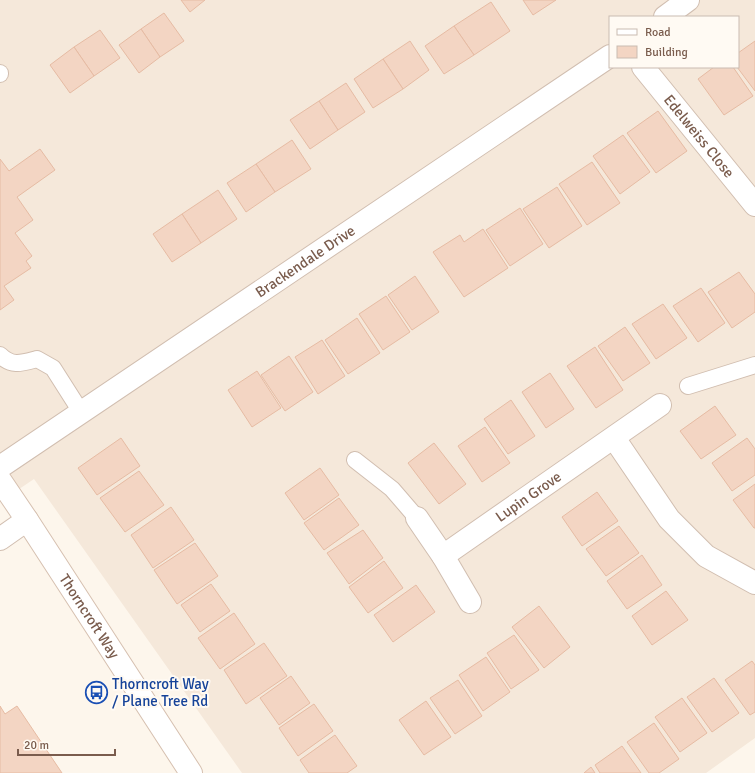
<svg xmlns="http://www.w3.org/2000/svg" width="755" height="773" viewBox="0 0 755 773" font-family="Signika,sans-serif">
	<rect width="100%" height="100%" fill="#fdf6ec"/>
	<path fill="#f5e8da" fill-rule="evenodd" d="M0,0h755v738l-49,35h-464l-208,-294 -34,23zM610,17h128v50h-128z"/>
	<g fill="#f3d5c3" stroke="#e6bba3">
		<path d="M181,0h24l-15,12z"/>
		<path d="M523,0h33l-23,15z"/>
		<path d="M491,2l19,29 -36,24 -20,-29z"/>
		<path d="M164,13l20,28 -24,16 -19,-28z"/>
		<path d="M454,26l20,29 -30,19 -19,-28z"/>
		<path d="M141,29l19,28 -21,16 -20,-28z"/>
		<path d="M100,30l20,28 -26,18 -20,-29z"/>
		<path d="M410,41l19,29 -26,19 -20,-30z"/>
		<path d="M755,41v50l-18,-24h1v-14z"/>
		<path d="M74,47l20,29 -24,17 -20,-28z"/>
		<path d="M383,59l20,30 -30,19 -19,-29z"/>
		<path d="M714,67h19l20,29 -29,19 -26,-36z"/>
		<path d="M346,83l19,29 -27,18 -19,-29z"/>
		<path d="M319,101l19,29 -28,19 -20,-29z"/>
		<path d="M658,111l29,40 -31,22 -29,-40z"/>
		<path d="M623,135l27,37 -30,22 -27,-38z"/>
		<path d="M292,140l19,29 -36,23 -19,-28z"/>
		<path d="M40,149l15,21 -38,27 16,23 -18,13 17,23 -6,5 5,7 -27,18 10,14 -14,10v-151l9,12z"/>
		<path d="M592,162l28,41 -33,22 -28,-41z"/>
		<path d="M256,164l19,28 -29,20 -19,-29z"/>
		<path d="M557,187l25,39 -33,22 -26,-39z"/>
		<path d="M218,190l19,29 -36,24 -19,-29z"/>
		<path d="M520,208l23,36 -33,22 -24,-36z"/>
		<path d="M182,214l19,29 -29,19 -19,-28z"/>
		<path d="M483,229l25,39 -44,29 -31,-45 27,-17 4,7z"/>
		<path d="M739,272l16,22v18l-23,16 -24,-36z"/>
		<path d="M415,276l24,36 -27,18 -24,-35z"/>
		<path d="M701,288l24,35 -27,19 -25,-36z"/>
		<path d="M386,296l24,36 -27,18 -24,-36z"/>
		<path d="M663,304l24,34 -31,21 -24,-35z"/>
		<path d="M357,318l23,35 -32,21 -23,-34z"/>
		<path d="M625,327l25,36 -27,18 -25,-35z"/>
		<path d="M322,340l23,36 -27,18 -23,-37z"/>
		<path d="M595,347l28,43 -27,18 -29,-42z"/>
		<path d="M289,356l24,36 -28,19 -24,-36z"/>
		<path d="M257,371l24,37 -29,19 -24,-37z"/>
		<path d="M550,373l24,36 -28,19 -24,-36z"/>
		<path d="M511,400l24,36 -27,18 -24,-35z"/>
		<path d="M715,406l21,29 -35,24 -21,-28z"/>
		<path d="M485,427l25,36 -28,19 -24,-36z"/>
		<path d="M121,438l19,28 -43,29 -19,-27z"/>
		<path d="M747,438l8,11v26l-23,16 -20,-28z"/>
		<path d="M434,443l32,41 -27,20 -31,-41z"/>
		<path d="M320,468l19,27 -35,25 -19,-27z"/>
		<path d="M139,471l25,34 -39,27 -25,-34z"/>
		<path d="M755,484v44h-1l-21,-28z"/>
		<path d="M597,492l21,29 -36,25 -20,-29z"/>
		<path d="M339,498l20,27 -35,25 -20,-27z"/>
		<path d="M171,507l23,33 -41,28 -22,-33z"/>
		<path d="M619,526l20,27 -33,23 -20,-27z"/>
		<path d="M363,530l20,28 -34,26 -22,-31z"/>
		<path d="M195,543l23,33 -41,28 -23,-34z"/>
		<path d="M642,555l20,30 -35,24 -20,-28z"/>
		<path d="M384,561l19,27 -35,25 -19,-26z"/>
		<path d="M211,584l19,27 -30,21 -19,-27z"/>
		<path d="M416,585l19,27 -42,30 -19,-27z"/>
		<path d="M666,591l22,29 -36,25 -20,-29z"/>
		<path d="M539,606l31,41 -26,21 -32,-41z"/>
		<path d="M234,613l21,31 -35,25 -22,-31z"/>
		<path d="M514,635l25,35 -28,19 -24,-36z"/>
		<path d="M264,643l23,33 -41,28 -22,-34z"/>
		<path d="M486,657l24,35 -27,19 -24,-36z"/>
		<path d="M752,661l3,4v47l-5,3 -25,-35z"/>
		<path d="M291,676l19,27 -31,22 -19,-27z"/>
		<path d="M714,678l25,35 -27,19 -25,-35z"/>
		<path d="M458,680l24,36 -27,18 -25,-36z"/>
		<path d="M682,698l25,35 -27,19 -25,-35z"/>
		<path d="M426,701l25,36 -27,18 -25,-35z"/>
		<path d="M314,704l19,27 -35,25 -19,-28z"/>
		<path d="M0,706l5,8 12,-8 45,67h-62z"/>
		<path d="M654,723l25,36 -20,14h-10l-22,-31z"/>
		<path d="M335,735l22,31 -10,7h-38l-9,-13z"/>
		<path d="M622,746l19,27h-41l-5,-8z"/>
		<path d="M591,767l4,6h-11z"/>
	</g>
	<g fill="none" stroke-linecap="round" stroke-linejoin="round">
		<defs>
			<g id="lane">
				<path d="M0,74v-1"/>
				<path d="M0,355c12,12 22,8 37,4l16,9 28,44"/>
				<path d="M688,386l67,-21"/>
				<path d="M355,460l37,29 25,29"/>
			</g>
			<g id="street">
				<path d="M665,17l23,-17"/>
				<path id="s1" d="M643,67l112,138"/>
				<path d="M614,438l55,81 37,37 49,27"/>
				<path id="s2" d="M0,467l610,-411"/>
				<path d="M417,518l26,38 27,46"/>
				<path d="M0,539l27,-19"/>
				<path id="s3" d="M443,556l217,-151"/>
			</g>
			<g id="secondary">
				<path id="s4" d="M0,480l27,40 164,253"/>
			</g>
		</defs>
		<use href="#lane" stroke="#d1beb0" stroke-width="18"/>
		<use href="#street" stroke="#d1beb0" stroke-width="24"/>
		<use href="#secondary" stroke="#d6c0b0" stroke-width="24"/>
		<use href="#lane" stroke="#fff" stroke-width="16"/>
		<use href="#street" stroke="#fff" stroke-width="22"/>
		<use href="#secondary" stroke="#fff" stroke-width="22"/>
	</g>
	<defs>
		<symbol id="bus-ring" viewBox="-11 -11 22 22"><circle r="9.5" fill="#fffaf3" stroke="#1a4fb4" stroke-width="1.5"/><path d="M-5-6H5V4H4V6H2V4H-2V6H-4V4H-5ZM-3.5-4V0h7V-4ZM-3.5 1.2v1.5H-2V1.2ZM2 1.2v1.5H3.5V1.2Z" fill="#1a4fb4"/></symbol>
	</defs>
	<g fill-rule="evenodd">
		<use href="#bus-ring" x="84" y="680" width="25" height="25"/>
	</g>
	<g text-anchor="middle" stroke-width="4" stroke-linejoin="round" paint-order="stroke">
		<g font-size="15" fill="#7a5c4d" stroke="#fffaf3">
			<text dy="5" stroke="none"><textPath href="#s1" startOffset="89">Edelweiss Close</textPath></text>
			<text dy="5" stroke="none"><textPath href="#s2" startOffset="368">Brackendale Drive</textPath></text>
			<text dy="5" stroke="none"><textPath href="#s3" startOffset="104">Lupin Grove</textPath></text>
			<text dy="5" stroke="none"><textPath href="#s4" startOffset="163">Thorncroft Way</textPath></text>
		</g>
		<g font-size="15" fill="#164399" stroke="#fffaf3" text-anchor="start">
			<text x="112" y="689">Thorncroft Way<tspan x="112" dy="17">/ Plane Tree Rd</tspan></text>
		</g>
	</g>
	<rect x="609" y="16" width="130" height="52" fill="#fffaf3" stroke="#cabbb1"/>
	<rect x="617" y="29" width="20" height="6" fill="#ffffff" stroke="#cabbb1"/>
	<text x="645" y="36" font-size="12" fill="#7a5c4d">Road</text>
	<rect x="617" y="46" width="20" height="12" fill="#f3d5c3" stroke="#cabbb1"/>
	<text x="645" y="56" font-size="12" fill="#7a5c4d">Building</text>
	<path d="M18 749v6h97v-6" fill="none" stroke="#7a5c4d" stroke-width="2"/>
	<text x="24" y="749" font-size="12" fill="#7a5c4d" stroke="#fffaf3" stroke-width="3" paint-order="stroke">20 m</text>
</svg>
